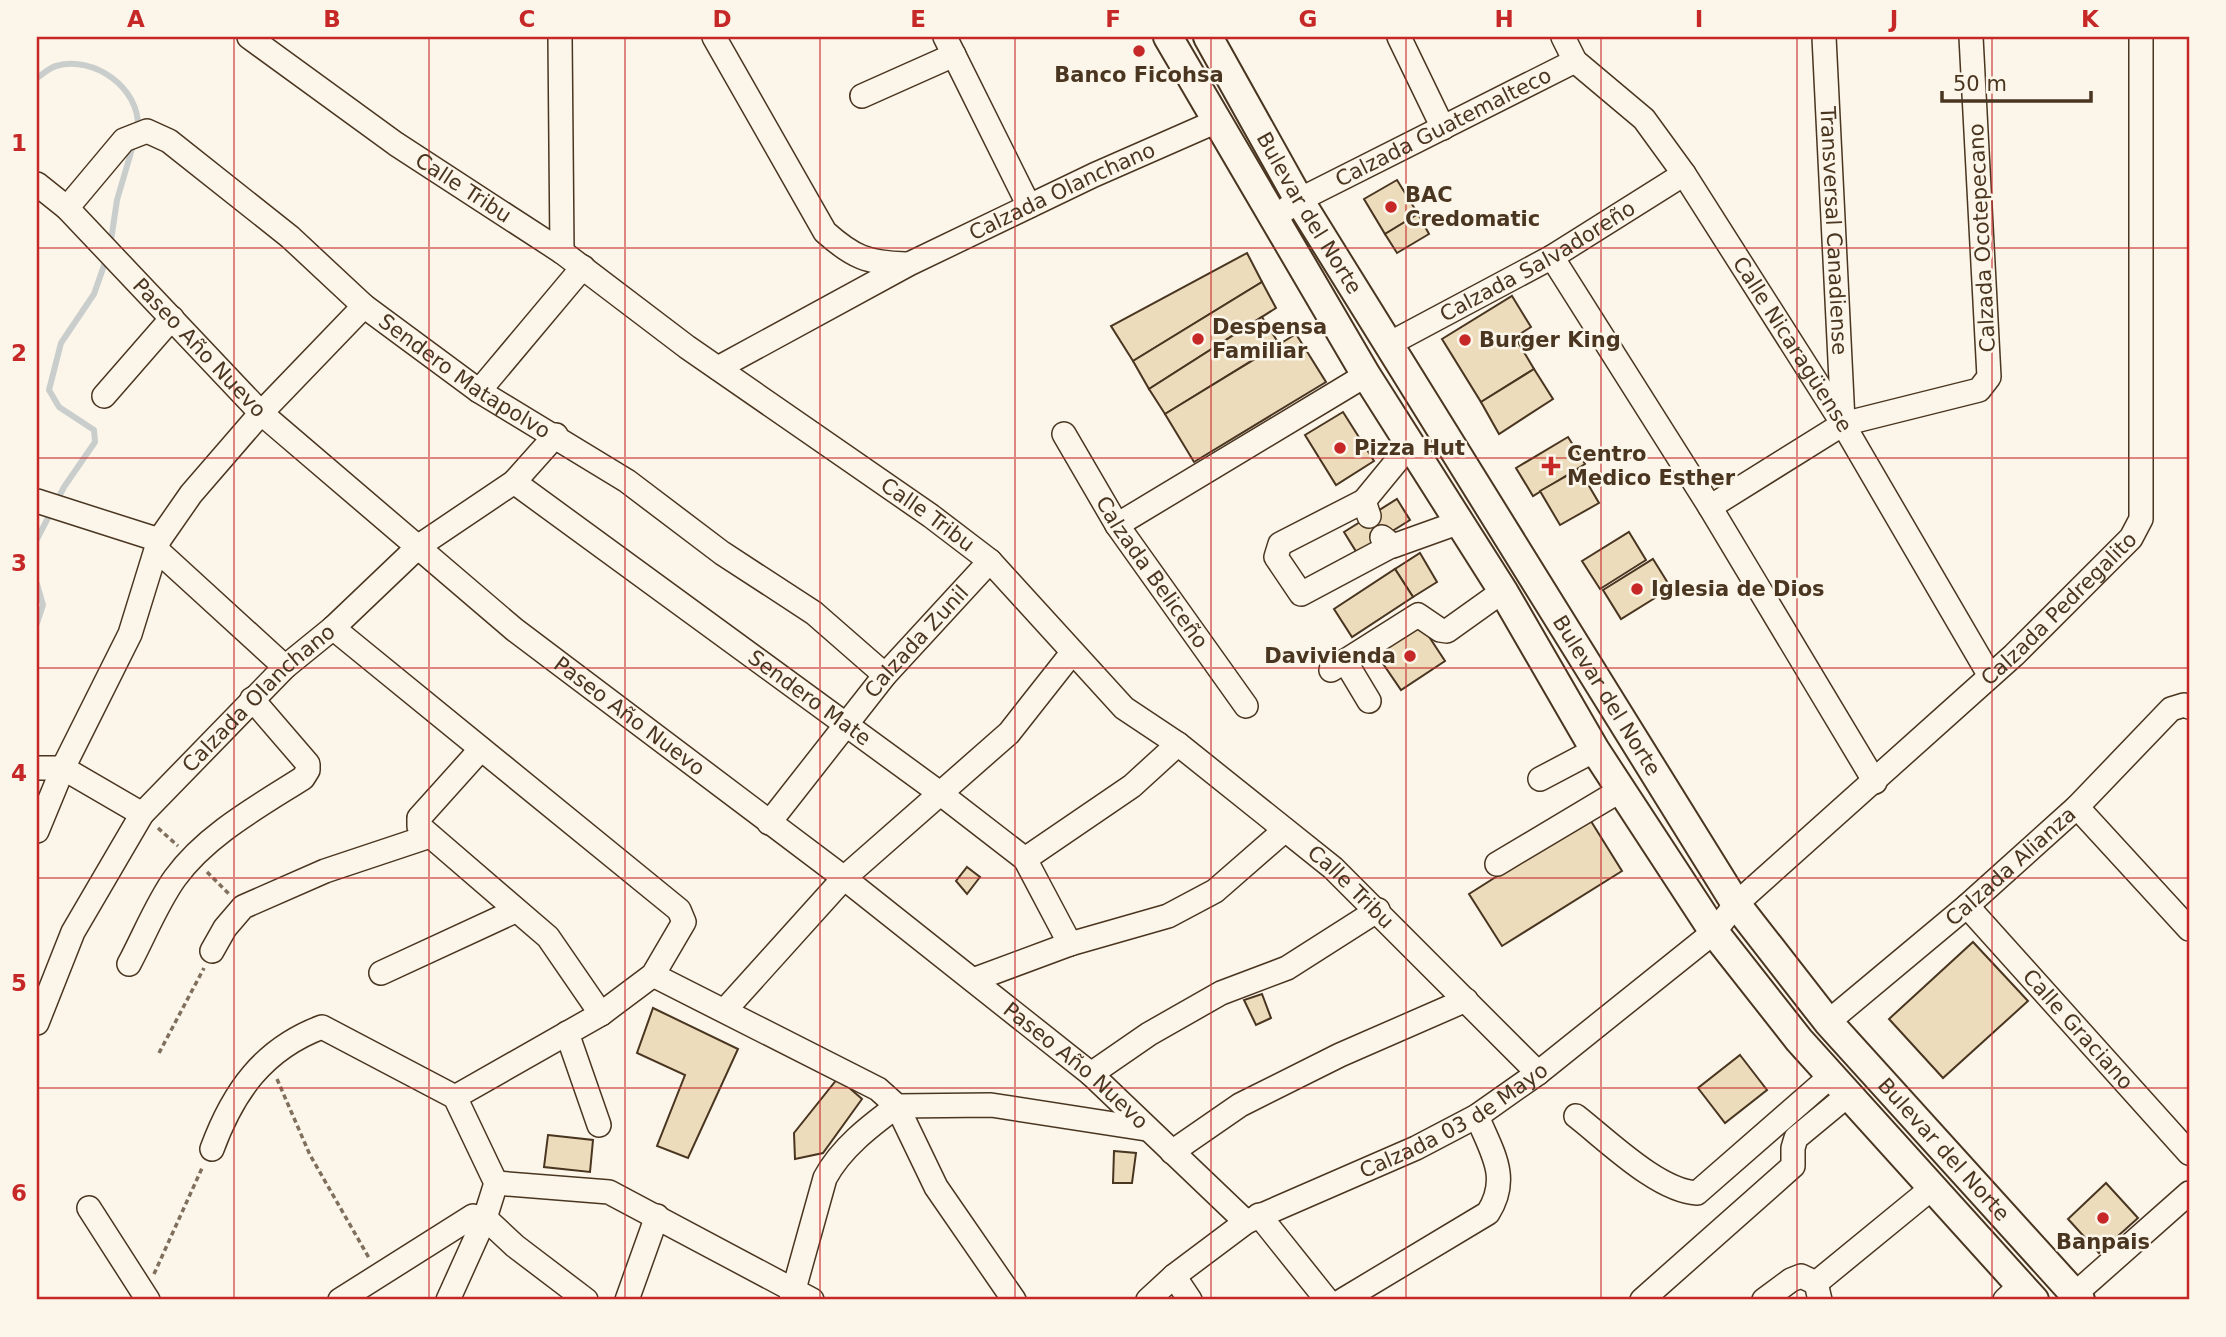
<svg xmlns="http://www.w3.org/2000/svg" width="2226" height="1337" viewBox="0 0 2226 1337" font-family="'DejaVu Sans',sans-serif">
	<rect width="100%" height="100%" fill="#fbf6e9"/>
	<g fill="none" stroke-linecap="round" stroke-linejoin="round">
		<g stroke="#c9cecd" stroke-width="6">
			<path d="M37,78c6,-4 12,-10 19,-12 38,-11 84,22 82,62"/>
			<path d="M110,247l7,-47 17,-58"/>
			<path d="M37,539l27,-52 31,-45 -1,-12 -35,-23 -10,-17 12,-47 33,-49 13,-37"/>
			<path d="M37,584l6,21 -6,18"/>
		</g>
	</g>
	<g fill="#ecdcbc" stroke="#4a3520" stroke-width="2">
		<path d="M1397,180l21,34 -33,20 -21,-35z"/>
		<path d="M1418,214l11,20 -32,19 -12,-19z"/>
		<path d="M1247,253l15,29 -129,79 -22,-35z"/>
		<path d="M1262,282l14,26 -127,81 -16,-28z"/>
		<path d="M1512,296l19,31 -16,10 19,32 -53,33 -39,-63z"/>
		<path d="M1262,317l17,27 -114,70 -16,-25z"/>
		<path d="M1296,334l30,48 -132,80 -29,-48z"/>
		<path d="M1534,369l19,30 -54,35 -18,-32z"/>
		<path d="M1343,412l31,49 -38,24 -31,-50z"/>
		<path d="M1568,437l17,27 -52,32 -17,-28z"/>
		<path d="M1579,469l20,34 -39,22 -20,-34z"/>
		<path d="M1397,499l13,21 -53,33 -13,-21z"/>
		<path d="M1629,532l17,28 -46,29 -18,-28z"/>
		<path d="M1420,553l17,29 -24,15 -18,-28z"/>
		<path d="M1653,559l18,29 -50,31 -18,-29z"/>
		<path d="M1395,569l18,28 -61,40 -18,-28z"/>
		<path d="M1420,623l25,38 -44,29 -26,-38z"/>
		<path d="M1589,818l33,53 -120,75 -33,-52z"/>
		<path d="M967,867l13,10 -13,17 -11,-13z"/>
		<path d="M1973,942l55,59 -85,77 -54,-59z"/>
		<path d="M1262,994l9,24 -15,7 -12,-25z"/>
		<path d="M653,1008l85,41 -50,109 -31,-12 28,-71 -48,-22z"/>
		<path d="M1740,1055l27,35 -42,33 -27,-35z"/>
		<path d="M838,1078l24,21 -39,54 -28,6 -1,-26z"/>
		<path d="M548,1135l45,5 -3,32 -46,-5z"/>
		<path d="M1114,1151l22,2 -4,30h-19z"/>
		<path d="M2106,1183l32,35 -39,35 -31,-34z"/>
	</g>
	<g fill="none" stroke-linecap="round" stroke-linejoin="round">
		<defs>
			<g id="minor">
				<path id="s1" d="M249,37l147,107 166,108 125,95 244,169 59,45 134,147 54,36 155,124 205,205"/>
				<path d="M560,37l2,215"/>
				<path d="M714,37l111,195c28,25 42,31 81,32"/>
				<path d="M945,37l84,169"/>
				<path d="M1399,37l44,91"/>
				<path id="s2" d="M1563,37l12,24 69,58 40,55 159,250 147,252"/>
				<path id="s3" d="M1824,37l19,384"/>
				<path d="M862,96l92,-41"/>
				<path id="s4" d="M37,184l30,24 194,205 254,217 329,248 247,196 155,148"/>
				<path id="s5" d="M67,208l57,-68 23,-9 22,10 121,96 74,69 115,85 148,90 95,72 92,60 71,62"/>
				<path id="s6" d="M1275,217l24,-17 276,-139"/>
				<path d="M1552,257l158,250 165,275"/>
				<path id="s7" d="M1389,344l163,-87 132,-83"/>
				<path id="s8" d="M718,368l191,-104 185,-89 123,-54"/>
				<path d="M479,391l104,-124"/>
				<path d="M104,396l68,-78"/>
				<path id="s9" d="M1064,434l53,91 129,181"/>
				<path id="s10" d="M514,482l427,312 84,65 45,85"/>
				<path d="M37,501l122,39"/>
				<path d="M1364,501l-84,43 -4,13 25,37 90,-48"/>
				<path d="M1710,507l133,-83 136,-34 10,-13 -18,-340"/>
				<path d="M1369,516l-5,-15 46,-56"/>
				<path d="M1117,525l249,-150"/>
				<path d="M1382,537l11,9 67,-24"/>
				<path d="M157,550l128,117"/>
				<path d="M333,628l346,282 5,12 -31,53 -52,39 -146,83"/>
				<path d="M1345,661l24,40"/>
				<path d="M1331,670l87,-55 22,15 7,1 56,-40"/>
				<path d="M481,749l-62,69v8l129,111 53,77"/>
				<path d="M37,768h26l79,46"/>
				<path d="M1540,779l55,-29"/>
				<path d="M2077,807l112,122"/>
				<path id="s11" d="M769,823l116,-148 105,-114"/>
				<path d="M37,831l26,-63 67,-134 29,-94 32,-46 70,-81 103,-107"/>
				<path d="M1025,859l107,-73 46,-42"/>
				<path d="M1497,864l124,-74"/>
				<path id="s12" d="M1967,906l222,247"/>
				<path d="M212,951l13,-23 18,-21 82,-36 105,-35"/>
				<path d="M129,964c15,-28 28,-61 46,-86 31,-43 84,-72 128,-100l5,-8v-6l-56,-65"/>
				<path d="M381,973l134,-62"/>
				<path d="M653,975l225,114 19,17 94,-1 155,24"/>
				<path d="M973,980l97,-36 98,-28 47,-25 70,-61"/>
				<path d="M725,1010l119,-132 165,-145 63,-80"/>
				<path id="s13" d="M1828,1022l139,-116 110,-99 94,-98 13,-4 5,2"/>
				<path id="s14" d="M37,1023l36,-91 69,-118 143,-147 48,-39 86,-82 95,-64 42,-47"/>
				<path d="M567,1033l32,92"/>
				<path d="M1091,1074l58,-40 72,-41 66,-25 91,-58"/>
				<path d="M1576,1116c31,24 82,75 121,77l134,-117"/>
				<path d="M212,1149c21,-57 51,-100 110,-122l133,70 41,86 -11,35 -37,82"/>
				<path d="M1172,1152l68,-47 100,-50 126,-55"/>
				<path d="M496,1183l113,9 203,108"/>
				<path d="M89,1208l59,92"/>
				<path d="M1259,1215l68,85"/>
				<path d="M1174,1276l16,24"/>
				<path d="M1816,1283l116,-95"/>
				<path d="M2075,1294l114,-101"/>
				<path d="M340,1300l133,-84 12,2 30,28 71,54"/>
				<path d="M627,1300l30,-84"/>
				<path d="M791,1300l34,-122c16,-30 45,-52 72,-72l39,81 78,113"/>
				<path id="s15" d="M1148,1300l26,-24 72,-54 170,-74 61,-32 61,-43 176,-141 22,-28 278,-249 117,-117 10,-19v-482"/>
				<path d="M1343,1300l145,-87c23,-36 3,-62 -11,-97"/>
				<path d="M1642,1300l151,-134v-18l3,-10 52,-43"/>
				<path d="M1764,1300l27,-20 10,-4 15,7 4,17"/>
				<path d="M2005,1300l15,-14"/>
			</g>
			<g id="major">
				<path d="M1168,37l198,338 137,216 92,159 119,182 85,108 235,260"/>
				<path id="s16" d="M1208,37l91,163 437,704 92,118 252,278"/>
			</g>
		</defs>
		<use href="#minor" stroke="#4a3520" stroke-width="26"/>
		<use href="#major" stroke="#4a3520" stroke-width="32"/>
		<g stroke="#7f6f5c" stroke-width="3.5" stroke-dasharray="5 3.5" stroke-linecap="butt">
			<path d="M158,828l20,18"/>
			<path d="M207,872l22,22"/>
			<path d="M159,1053l45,-85"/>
			<path d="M277,1079l33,76 59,103"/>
			<path d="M154,1274l49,-108"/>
		</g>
		<use href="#minor" stroke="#fbf6e9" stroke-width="23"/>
		<use href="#major" stroke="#fbf6e9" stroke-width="28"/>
	</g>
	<path fill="none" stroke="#c62828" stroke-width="2" stroke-opacity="0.55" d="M234,37v1263M429,37v1263M625,37v1263M820,37v1263M1015,37v1263M1211,37v1263M1406,37v1263M1601,37v1263M1797,37v1263M1992,37v1263M37,248h2152M37,458h2152M37,668h2152M37,878h2152M37,1088h2152"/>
	<g fill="#c62828" stroke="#fbf6e9" stroke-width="2.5">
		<circle cx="1139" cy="51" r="7"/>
		<circle cx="1391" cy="207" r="7"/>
		<circle cx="1198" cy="339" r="7"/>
		<circle cx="1465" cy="340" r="7"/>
		<circle cx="1340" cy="448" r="7"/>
		<path d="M1547.5 455.5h7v7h7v7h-7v7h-7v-7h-7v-7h7z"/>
		<circle cx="1637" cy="589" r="7"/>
		<circle cx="1410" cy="656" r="7"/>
		<circle cx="2103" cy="1218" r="7"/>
	</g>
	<g text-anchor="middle" stroke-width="5" stroke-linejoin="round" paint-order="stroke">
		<g font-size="21" font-weight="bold" fill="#4a3520" stroke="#fbf6e9" text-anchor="start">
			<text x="1139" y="82" text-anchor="middle">Banco Ficohsa</text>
			<text x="1405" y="202">BAC<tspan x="1405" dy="24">Credomatic</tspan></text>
			<text x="1212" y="334">Despensa<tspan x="1212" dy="24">Familiar</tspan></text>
			<text x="1479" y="347">Burger King</text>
			<text x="1354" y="455">Pizza Hut</text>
			<text x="1567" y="461">Centro<tspan x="1567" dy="24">Medico Esther</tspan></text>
			<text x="1651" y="596">Iglesia de Dios</text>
			<text x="1396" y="663" text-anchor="end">Davivienda</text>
			<text x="2103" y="1249" text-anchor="middle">Banpais</text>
		</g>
		<g font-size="21" fill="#4a3520" stroke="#fbf6e9">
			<text dy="7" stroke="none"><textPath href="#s6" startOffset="191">Calzada Guatemalteco</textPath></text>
			<text dy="7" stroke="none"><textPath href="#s1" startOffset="262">Calle Tribu</textPath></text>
			<text dy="7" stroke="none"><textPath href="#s8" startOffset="387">Calzada Olanchano</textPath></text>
			<text dy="7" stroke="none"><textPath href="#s16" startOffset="203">Bulevar del Norte</textPath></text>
			<text dy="7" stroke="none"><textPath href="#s3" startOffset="194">Transversal Canadiense</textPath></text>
			<text transform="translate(1982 238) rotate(-93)" y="7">Calzada Ocotepecano</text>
			<text dy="7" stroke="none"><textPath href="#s7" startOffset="170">Calzada Salvadoreño</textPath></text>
			<text dy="7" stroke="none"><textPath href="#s2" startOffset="387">Calle Nicaragüense</textPath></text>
			<text dy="7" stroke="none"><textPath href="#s4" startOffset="231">Paseo Año Nuevo</textPath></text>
			<text dy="7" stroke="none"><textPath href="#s5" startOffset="516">Sendero Matapolvo</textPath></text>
			<text dy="7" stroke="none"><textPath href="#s1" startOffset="830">Calle Tribu</textPath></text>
			<text dy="7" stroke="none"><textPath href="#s9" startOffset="164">Calzada Beliceño</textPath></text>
			<text dy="7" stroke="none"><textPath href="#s15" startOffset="1153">Calzada Pedregalito</textPath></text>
			<text dy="7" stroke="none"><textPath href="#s11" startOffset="234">Calzada Zunil</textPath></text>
			<text dy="7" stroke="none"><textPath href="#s16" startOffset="770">Bulevar del Norte</textPath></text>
			<text dy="7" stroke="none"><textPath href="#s10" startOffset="366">Sendero Mate</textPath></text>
			<text dy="7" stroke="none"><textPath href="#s14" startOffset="399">Calzada Olanchano</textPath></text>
			<text dy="7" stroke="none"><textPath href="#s4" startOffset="798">Paseo Año Nuevo</textPath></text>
			<text dy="7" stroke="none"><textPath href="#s13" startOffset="240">Calzada Alianza</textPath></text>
			<text dy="7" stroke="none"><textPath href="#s1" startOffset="1396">Calle Tribu</textPath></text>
			<text dy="7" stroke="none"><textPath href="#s12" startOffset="166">Calle Graciano</textPath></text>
			<text dy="7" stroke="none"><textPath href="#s4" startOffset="1365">Paseo Año Nuevo</textPath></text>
			<text dy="7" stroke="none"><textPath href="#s15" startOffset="357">Calzada 03 de Mayo</textPath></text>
			<text dy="7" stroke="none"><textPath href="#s16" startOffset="1337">Bulevar del Norte</textPath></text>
		</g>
	</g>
	<rect width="2226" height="1337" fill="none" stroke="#fbf6e9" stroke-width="77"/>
	<path d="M1942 91v10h149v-10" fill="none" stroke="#4a3520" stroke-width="3.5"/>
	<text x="1953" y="91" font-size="21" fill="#4a3520" stroke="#fbf6e9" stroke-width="5" paint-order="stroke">50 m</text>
	<rect x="38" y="38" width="2150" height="1260" fill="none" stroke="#c62828" stroke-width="2.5"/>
	<g font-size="23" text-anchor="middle" font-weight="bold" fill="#c62828">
		<text x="136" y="27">A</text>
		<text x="332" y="27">B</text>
		<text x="527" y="27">C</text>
		<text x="722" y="27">D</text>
		<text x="918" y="27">E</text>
		<text x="1113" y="27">F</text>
		<text x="1308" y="27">G</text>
		<text x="1504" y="27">H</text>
		<text x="1699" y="27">I</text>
		<text x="1894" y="27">J</text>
		<text x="2090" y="27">K</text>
		<text x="19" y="151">1</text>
		<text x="19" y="361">2</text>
		<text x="19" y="571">3</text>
		<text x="19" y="781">4</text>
		<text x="19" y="991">5</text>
		<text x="19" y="1201">6</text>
	</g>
</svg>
